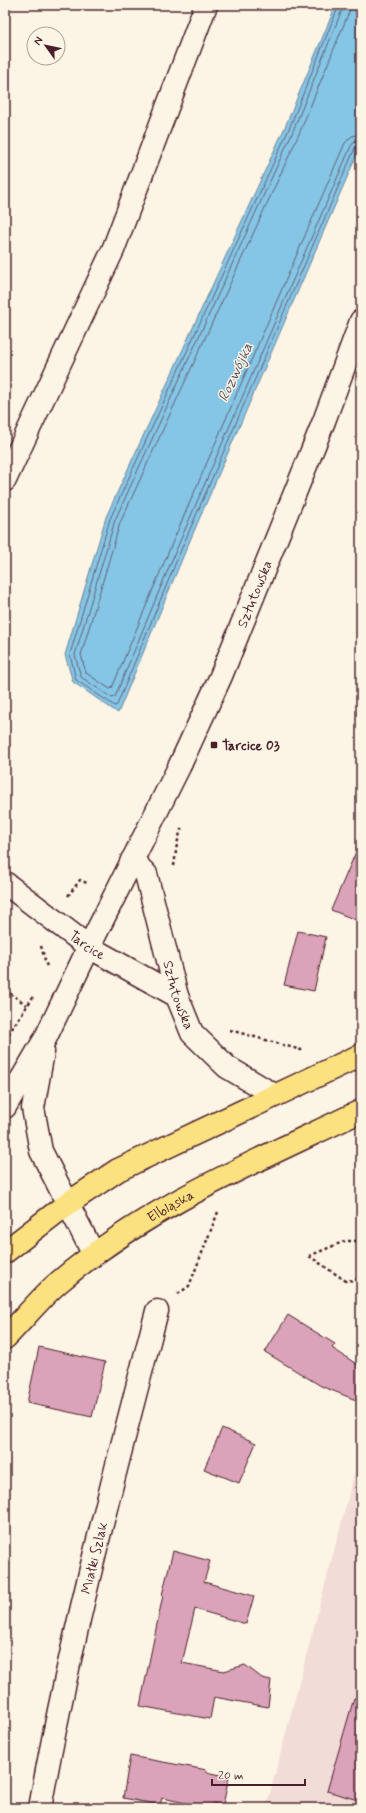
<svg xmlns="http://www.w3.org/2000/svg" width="366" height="1813" viewBox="0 0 366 1813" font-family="Mynerve,sans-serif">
	<rect width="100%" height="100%" fill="#fcf5e5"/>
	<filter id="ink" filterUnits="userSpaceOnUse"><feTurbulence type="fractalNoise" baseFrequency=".025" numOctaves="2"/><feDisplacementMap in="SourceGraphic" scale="8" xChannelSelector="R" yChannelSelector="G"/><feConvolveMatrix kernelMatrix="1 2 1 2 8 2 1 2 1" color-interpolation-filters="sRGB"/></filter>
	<g filter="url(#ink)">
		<path fill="#f2dcd8" d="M361,1468v340h-95l89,-337z"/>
		<path fill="#85c5e5" stroke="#6d839b" d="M336,5h25v140l-176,407 -67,161 -45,-31 -8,-27 41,-138 179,-390z"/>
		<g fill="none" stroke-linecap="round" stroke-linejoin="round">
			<g stroke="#626175" stroke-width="1">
				<path d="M339,5l-50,124 -179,390 -40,135 6,26 39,26 2,-1 64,-155 174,-402 6,-3"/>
				<path d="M344,5l-51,126 -178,389 -40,135 6,22 31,21 3,-1 62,-149 174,-402 4,-5 6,-1"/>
				<path d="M350,5l-1,7 -50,122 -179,389 -39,132 5,18 24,16 2,-1 59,-142 174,-403 7,-7 9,-2"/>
			</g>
		</g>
		<g fill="#daa3b9" stroke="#4a1f2b">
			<path d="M361,840v82l-30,-12z"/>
			<path d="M298,931l28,6 -12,54 -30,-6z"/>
			<path d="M288,1315l47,29 -3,4 29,19v35l-40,-16 -56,-34z"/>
			<path d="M39,1347l66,15 -13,55 -65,-14z"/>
			<path d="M222,1428l34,15 -17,40 -35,-14z"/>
			<path d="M173,1551l37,10 -6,21 50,14 -8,28 -51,-15 -13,54 42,8 21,-6 17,13 9,2 -3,27 -54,-10 -4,22 -70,-13 23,-111h-1z"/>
			<path d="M354,1698l7,1v102l-34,-10z"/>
			<path d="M130,1756l77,14 -1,2 23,5 -6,28 -10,-2 -1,5h-2l-48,-10 -2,7 -37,-7z"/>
		</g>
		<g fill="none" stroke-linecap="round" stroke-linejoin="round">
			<defs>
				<g id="minor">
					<path d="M5,480l108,-230 93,-245"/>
					<path id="s1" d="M132,860l14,14 31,122 15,37 35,34 47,28"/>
					<path id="s2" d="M5,883l84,64 88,49"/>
					<path d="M43,1052l-10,56 8,43 53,104"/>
					<path id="s3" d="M5,1107l40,-68 44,-92 90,-180 42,-91 103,-255 37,-100"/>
					<path id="s4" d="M40,1808c30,-168 74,-333 117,-497"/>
				</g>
				<g id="major">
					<path d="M5,1252l62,-48 51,-34 243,-115"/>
					<path id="s5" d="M5,1338c18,-18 35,-40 54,-56 89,-76 198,-121 302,-171"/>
				</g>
			</defs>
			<use href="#minor" stroke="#4a1f2b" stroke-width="25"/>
			<use href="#major" stroke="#4a1f2b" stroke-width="25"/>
			<g stroke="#4a1f2b" stroke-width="2.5" stroke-dasharray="3 3" stroke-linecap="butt">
				<path d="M174,866l3,-22 5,-18"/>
				<path d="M68,896l12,-16 9,4"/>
				<path d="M41,946l6,21"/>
				<path d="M5,990l22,15"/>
				<path d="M230,1030l71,20 3,-1"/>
				<path d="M5,1039l28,-42"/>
				<path d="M309,1256l37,25 15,-2"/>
				<path d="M309,1256l36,-15h16"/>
				<path d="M178,1294l11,-8 29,-74"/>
				<path d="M5,1371l5,-5"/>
			</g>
			<use href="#minor" stroke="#fcf5e5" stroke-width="22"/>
			<use href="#major" stroke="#fbe180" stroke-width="22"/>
		</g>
	</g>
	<rect fill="#4a1f2b" stroke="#fcf5e5" stroke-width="1.5" x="210" y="741" width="8" height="8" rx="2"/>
	<g text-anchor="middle" stroke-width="3" stroke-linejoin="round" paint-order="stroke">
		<g font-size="14" fill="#4a1f2b" stroke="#fcf5e5">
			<text dy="5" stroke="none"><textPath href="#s3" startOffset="571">Sztutowska</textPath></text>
			<text dy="5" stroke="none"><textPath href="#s2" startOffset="103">Tarcice</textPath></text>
			<text dy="5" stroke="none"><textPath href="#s1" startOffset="145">Sztutowska</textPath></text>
			<text dy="5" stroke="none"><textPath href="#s5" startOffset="213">Elbląska</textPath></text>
			<text dy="5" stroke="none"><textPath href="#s4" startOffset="256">Miałki Szlak</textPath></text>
		</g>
		<g font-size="14" font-weight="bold" fill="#4a1f2b" stroke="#fcf5e5" text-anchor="start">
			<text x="222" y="750">Tarcice 03</text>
		</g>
		<g font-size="15" font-style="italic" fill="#5c5163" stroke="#fcf5e5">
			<text transform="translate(235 372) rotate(-65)" y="5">Rozwójka</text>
		</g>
	</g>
	<rect width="366" height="1813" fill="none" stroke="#fcf5e5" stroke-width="20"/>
	<rect x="10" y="10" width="346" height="1793" fill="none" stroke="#4a1f2b" stroke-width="1.5" filter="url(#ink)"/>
	<g transform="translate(46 46) rotate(303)"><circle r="19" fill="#fcf5e5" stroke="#b59f9b"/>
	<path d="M0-3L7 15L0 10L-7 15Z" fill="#4a1f2b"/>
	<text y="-6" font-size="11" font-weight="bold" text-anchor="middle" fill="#4a1f2b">N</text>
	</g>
	<path d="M212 1779v6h93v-6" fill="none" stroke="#4a1f2b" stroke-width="2"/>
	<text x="218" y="1779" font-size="12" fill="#4a1f2b" stroke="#fcf5e5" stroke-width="3" paint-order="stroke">20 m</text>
</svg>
